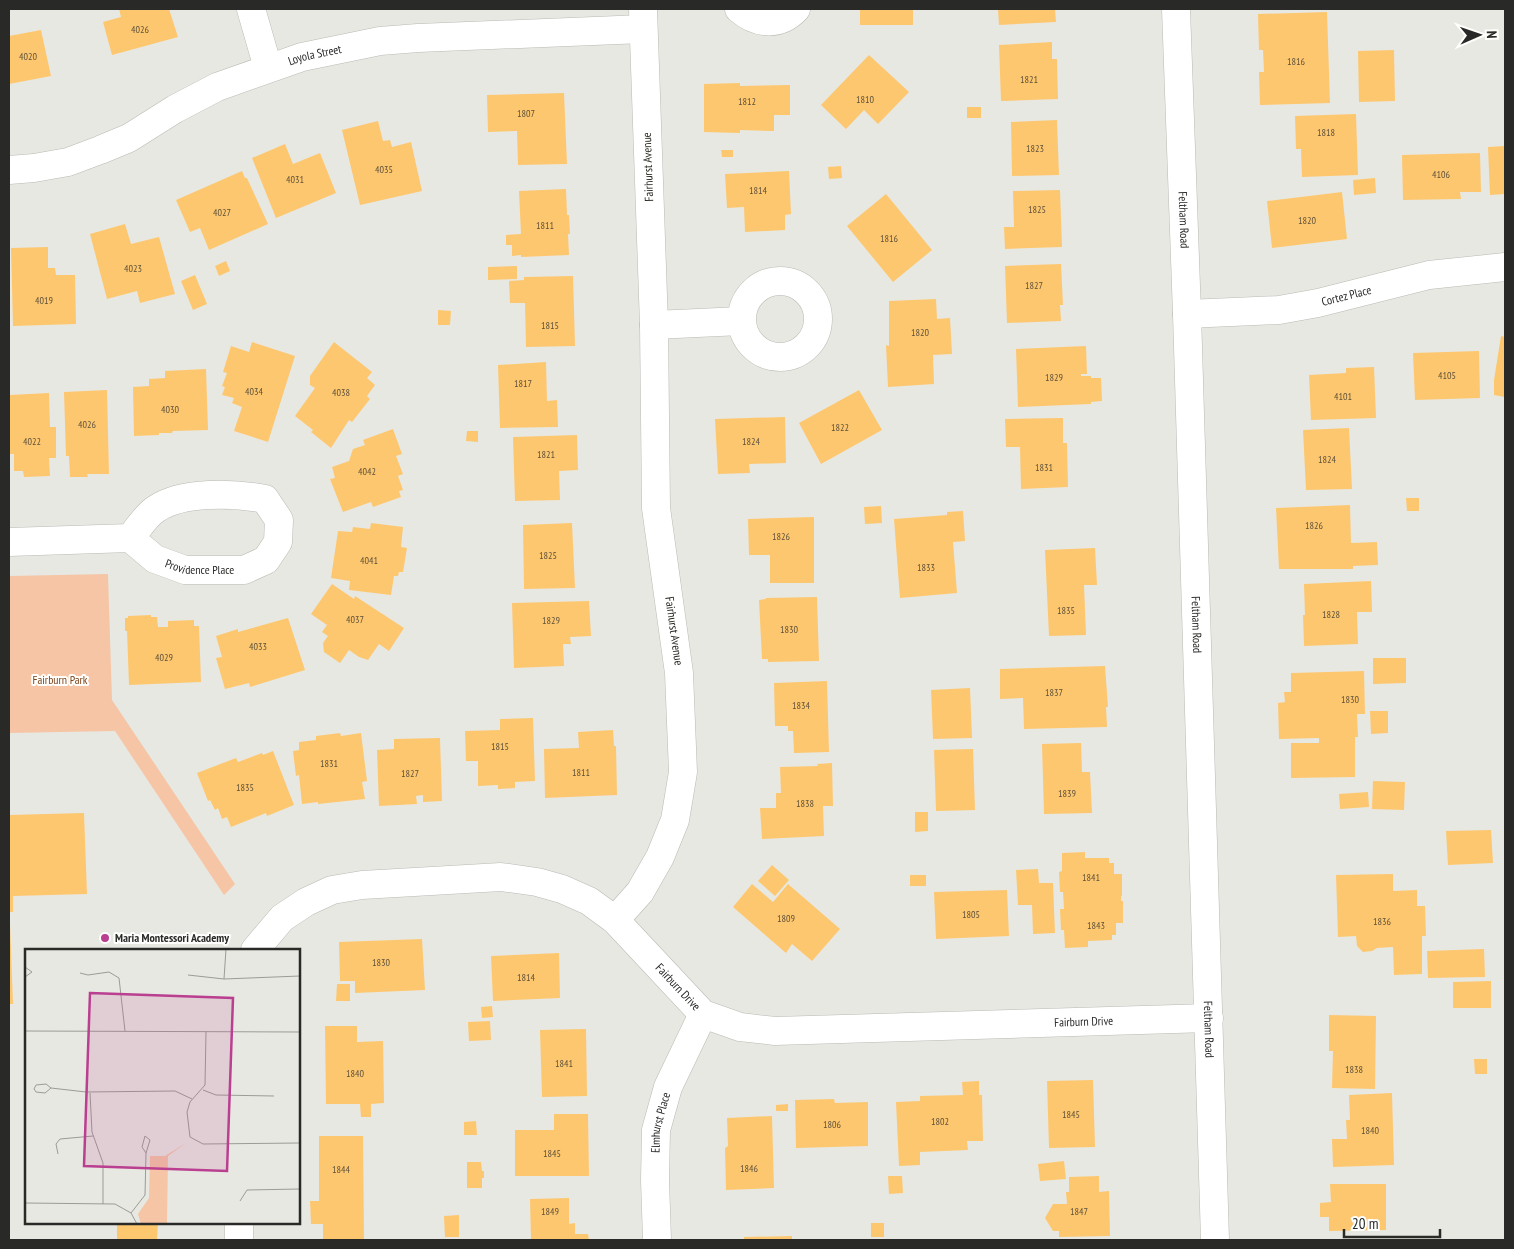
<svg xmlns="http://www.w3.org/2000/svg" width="1514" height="1249" viewBox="0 0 1514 1249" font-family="'PT Sans Narrow',sans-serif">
	<rect width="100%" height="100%" fill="#e8e8e2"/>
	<path fill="#f5c5a6" d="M108,574l4,126 123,184 -11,11 -109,-164 -106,2v-157z"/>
	<g fill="#fdc76f">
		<path d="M119,9h50l9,28 -66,18 -9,-33 18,-5z"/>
		<rect x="860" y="9" width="53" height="16"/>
		<path d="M998,9h57l1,13 -57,3z"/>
		<path d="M1327,12l3,91 -70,2 -1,-33h5l-1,-22h-4l-1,-36z"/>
		<path d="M41,30l10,46 -42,8v-48z"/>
		<path d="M1052,42v17h5l1,40 -57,2 -2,-56z"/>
		<path d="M1394,50l1,51 -36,1 -1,-51z"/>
		<path d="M869,55l40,37 -31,32 -14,-14 -18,19 -25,-24z"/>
		<path d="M740,83v3l50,-1v30h-16v16l-34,-1v3l-36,-1v-48z"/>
		<path d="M564,93l3,71 -49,1 -1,-34 -29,1 -1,-37z"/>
		<rect x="967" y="107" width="14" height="11"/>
		<path d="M1356,114l2,61 -56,2 -1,-28h-5l-1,-33z"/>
		<path d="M1057,120l2,55 -47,1 -1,-54z"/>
		<path d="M378,121l5,20 7,-1 2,7 19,-5 11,49 -62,14 -18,-75z"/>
		<path d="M285,144l8,20 27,-11 16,40 -60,25 -24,-60z"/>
		<path d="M1505,146v48l-15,1 -2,-48z"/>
		<path d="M721,150h12v7h-11z"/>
		<path d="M1480,153l1,39h-21l1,7 -58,1 -1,-45z"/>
		<path d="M841,166l1,12 -13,1 -1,-12z"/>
		<path d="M242,171l3,7h2l21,46 -59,26 -9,-22 -10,4 -14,-32z"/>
		<path d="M789,171l2,43 -6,1v15l-40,2 -1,-25 -17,1 -2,-34z"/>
		<path d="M1375,178l1,15 -22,2 -1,-15z"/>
		<path d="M566,189l1,26h2l1,19h-2l1,21 -48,2v-2l-9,1v-11h-6v-10l15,-1 -2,-43z"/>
		<path d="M1060,190l2,57 -57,2 -1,-22h10l-1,-36z"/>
		<path d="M1342,192l5,47 -75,9 -5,-47z"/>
		<path d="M886,194l46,56 -39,32 -46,-56z"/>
		<path d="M125,224l6,20 28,-7 16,57 -35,9 -3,-12 -30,8 -17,-65z"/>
		<path d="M48,247v21h7l1,7h19l1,49 -63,2 -2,-78z"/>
		<path d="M226,261l4,10 -11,5 -4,-10z"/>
		<path d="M1061,264l2,41h-3l1,16 -54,2 -2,-57z"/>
		<path d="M517,266v13l-29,1v-13z"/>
		<path d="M195,275l12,29 -14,6 -12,-29z"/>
		<path d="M573,276l2,70 -49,1 -1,-44h-15l-1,-22 15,-1v-3z"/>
		<path d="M936,299l1,20 13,-1 2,36 -19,1 1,29 -46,3 -2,-42 3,1v-45z"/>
		<path d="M438,310l13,1 -1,14h-12z"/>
		<path d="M1501,336l4,1v60l-11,-2v-15z"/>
		<path d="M252,342l43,14 -27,86 -34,-11 8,-24 -10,-4 2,-5 -12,-3 3,-8 -3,-1 5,-13 -4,-1 8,-26 18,6z"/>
		<path d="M334,342l38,30 -5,6 8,7 -8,11 3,3 -18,23 -3,-2 -18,28 -20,-16 2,-2 -18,-14 20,-28 -5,-3v-9z"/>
		<path d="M1086,346l1,28h-6v2h10v2h10l1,23 -11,1v2l-73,3 -2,-58z"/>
		<path d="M1479,351l1,47 -65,2 -2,-47z"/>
		<path d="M546,362l1,39 10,-1 1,27 -58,1 -2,-63z"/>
		<path d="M1374,367l2,51 -65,2 -2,-45 37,-2v-5z"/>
		<path d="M206,369l2,61 -35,1 -1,2h-13v2l-25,1 -1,-49 16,-1v-7l16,-1v-7z"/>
		<path d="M107,390l2,84h-22l1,3h-18l-1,-21h-3l-2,-64z"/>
		<path d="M859,390l23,40 -61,34 -22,-41z"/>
		<path d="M49,393l1,34h6v31h-7l1,18 -26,1 -1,-6h-9v-17h-5v-59z"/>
		<path d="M785,417l1,46 -37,1 1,9 -32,1 -3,-55z"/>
		<path d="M1063,418v25h4l1,44 -47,2 -1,-42h-14l-1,-28z"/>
		<path d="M1349,428l3,61 -46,1 -3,-60z"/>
		<path d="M393,429l9,25 -6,2 7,18 -5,2 5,14 -4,1 2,6 -28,10 -2,-5 -28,10 -13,-33 5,-1 -3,-11 17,-6 4,-12 12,-4 -2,-5z"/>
		<path d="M467,431h11v11l-12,-1z"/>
		<path d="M577,435l1,35 -19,1 1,29 -45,1 -2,-64z"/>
		<path d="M1406,498h13v13h-12z"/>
		<path d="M1350,505l1,38 26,-1 1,23 -25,1v3h-74l-3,-61z"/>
		<path d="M881,506l1,17 -17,1 -1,-17z"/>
		<path d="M963,511l2,30 -12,1 4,51 -57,5 -6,-79 53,-4v-3z"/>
		<path d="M814,517v66h-44v-28h-21l-1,-36z"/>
		<path d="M371,523l32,4 -2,20 6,1 -4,24h-4l-1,4h-4l-3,19 -42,-5 1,-9 -19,-3 7,-47 14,1 1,-5 17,2z"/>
		<path d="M572,523l3,65 -51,1 -1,-64z"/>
		<path d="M1095,548l2,37h-13l2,50 -37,1 -4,-86z"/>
		<path d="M1371,581l1,31h-15l1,32 -54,2 -1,-31h2l-1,-31z"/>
		<path d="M332,584l22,15 1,-3 49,32 -15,23 -10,-7 -11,16 -9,-3 -10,-7 -9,13 -16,-11 -1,-9 5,-7 -6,-4 5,-7 -16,-11z"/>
		<path d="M817,597l2,64 -51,1v-3h-6l-3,-59 7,-1v-1z"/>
		<path d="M589,601l2,35 -21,1 1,7h-8l1,22 -50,2 -2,-65z"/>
		<path d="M151,615v2h6l1,10h10v-6l26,-1v6h5l2,56 -72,3 -2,-54h-2v-13h3v-2z"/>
		<path d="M288,618l17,52 -55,17 -1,-4 -24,6 -9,-31 6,-1 -6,-21 22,-7v3z"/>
		<path d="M1373,658h33v25l-33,1z"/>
		<path d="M1105,666l3,41h-2l1,20 -83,2 -1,-31 -23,1v-30z"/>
		<path d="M1364,671l1,43h-8l1,23h-3v40l-64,1v-35h28v-5l-40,1 -1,-36 7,-1 -1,-10h7v-19z"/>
		<path d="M827,681l2,71 -35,1 -1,-22h-5v-5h-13l-1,-43z"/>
		<path d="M970,688l2,50 -39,1 -2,-49z"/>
		<path d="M1370,711h18v22l-17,1z"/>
		<path d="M533,718l2,63 -20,1v6l-17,1v-4l-20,1v-25h-12l-1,-30 35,-1v-11z"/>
		<path d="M613,730l1,16h2l1,49 -72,3 -1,-49 35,-1 -1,-16z"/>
		<path d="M340,733l1,3 20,-3 6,48 -5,1 3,17 -47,5v-2l-16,2 -3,-29 -3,1 -3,-25 6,-1v-8l17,-2v-4z"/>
		<path d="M440,738l2,63 -19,1v-7l-7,1 1,8 -38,2 -2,-56 17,-1v-10z"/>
		<path d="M1081,743l1,29h8l2,41 -48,1 -2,-70z"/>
		<path d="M973,749l2,61 -39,1 -2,-61z"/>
		<path d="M273,751l21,54 -27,11 -1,-3 -35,14 -4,-10 -5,2 -4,-11 -3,2 -5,-10 -2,1 -11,-28 39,-15 2,4 24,-9 1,2z"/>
		<path d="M832,763l1,43h-10l1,30 -62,3 -2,-31h16v-15h5l-1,-26 38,-1 -1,-2z"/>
		<path d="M1373,781l32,1 -1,28 -32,-1z"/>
		<path d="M1368,792l1,15 -29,2 -1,-15z"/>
		<path d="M915,812h13v19l-13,1z"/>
		<path d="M84,813l3,81 -74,2v16h-4v-97z"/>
		<path d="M1491,830l2,33 -45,2 -2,-34z"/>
		<path d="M1085,852v6h24v5h5v11h8v22h-1v5h2v22h-7v12h-4v5l-24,1v6l-23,1 -1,-18h-3l-1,-21h4l-1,-17h-3l-1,-20 3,-1v-18z"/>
		<path d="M772,865l17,15 -14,16 -17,-15z"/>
		<path d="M1038,869l1,14h14l2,50 -22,1 -1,-29h-14l-2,-35z"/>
		<path d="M1393,874v17l24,-1v16h8l1,30h-4v38l-28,1 -1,-28 -16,1 -5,3 -9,1 -6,-6 -1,-10 -18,1 -2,-62z"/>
		<rect x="910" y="875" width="16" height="11"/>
		<path d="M752,884l21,18 15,-18 52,45 -28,32 -20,-17 -6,9 -53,-46z"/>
		<path d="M1007,890l2,46 -73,3 -2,-47z"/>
		<path d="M9,923h1l3,81h-4z"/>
		<path d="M422,939l3,51 -70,3v-12h-15l-1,-39z"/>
		<path d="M1484,949l1,28 -57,1 -1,-27z"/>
		<path d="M559,953l1,45 -67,3 -2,-45z"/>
		<path d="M1491,981v27h-38v-26z"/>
		<path d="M337,984h13v17h-14z"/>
		<path d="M492,1006l1,11 -11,1 -1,-11z"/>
		<path d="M1329,1015l47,1 -1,73 -43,-1 1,-37h-4z"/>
		<path d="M490,1021l1,19 -22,1 -1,-19z"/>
		<path d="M325,1026h32v16l26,-1 1,62 -13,1v13h-10l-1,-13h-34z"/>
		<path d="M586,1029l1,67 -45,1 -2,-67z"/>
		<path d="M1474,1059h13v15h-12z"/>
		<path d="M1093,1080l2,67 -46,1 -2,-67z"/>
		<path d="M979,1081v14h3l1,46h-16l1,9 -48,2v13l-21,1 -3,-64 24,-1v-5l43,-1 -1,-13z"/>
		<path d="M1392,1093l2,72 -61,2 -1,-28h15l-1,-19h4l-1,-25z"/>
		<path d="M834,1099l1,4 33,-1v44l-72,2 -1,-48z"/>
		<path d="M788,1104v7h-12v-6z"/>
		<path d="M554,1114h34l1,62h-74v-46h39z"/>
		<path d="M772,1116l2,72 -48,2 -1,-42 3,-2 -1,-28z"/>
		<path d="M476,1121l1,14h-13v-13z"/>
		<path d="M319,1136h44l1,104h-41v-16h-12l-1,-23h9z"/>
		<path d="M1064,1161l2,18 -26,2 -2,-17z"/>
		<path d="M467,1162h14l1,9h2v7h-2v10h-15z"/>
		<path d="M888,1176h14l1,17 -14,1z"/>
		<path d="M1099,1176v16l10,-1 1,45 -51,1v-6h-6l-8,-13 8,-14h14l-1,-12h3v-15z"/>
		<path d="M1330,1184h56v46l-57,1v-14h-9v-14l11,-1z"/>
		<path d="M569,1198v26l6,-1v11h13l1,6h-58l-1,-41z"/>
		<path d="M459,1215v22h-14l-1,-21z"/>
		<path d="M117,1223h41l-1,17h-40z"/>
		<rect x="871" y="1223" width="13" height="14"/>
		<path d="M792,1236v4h-48v-3z"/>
	</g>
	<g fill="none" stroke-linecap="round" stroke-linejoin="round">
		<defs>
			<g id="minor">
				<path d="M251,9l17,59"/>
				<path d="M739,9c17,15 40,18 57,0"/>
				<path id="s1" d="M9,170l25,-2 34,-6 32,-12 29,-12 46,-29 42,-22 85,-30 78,-16 38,-3 225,-9"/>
				<circle cx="780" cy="319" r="38"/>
				<path id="s2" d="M1187,314l92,-4 39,-7 111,-28 76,-8"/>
				<path d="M654,325l87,-4"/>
				<path id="s3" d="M9,542l121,-4 25,21 30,11h59l22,-10 12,-18 1,-22 -14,-21c-31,-6 -83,-8 -109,10 -10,6 -18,20 -26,29"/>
				<path d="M615,920l25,-28 20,-35 15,-37 8,-48 -4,-99 -23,-165 -2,-183 -11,-316"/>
				<path id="s4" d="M255,950l27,-32 24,-16 26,-12 30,-5 139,-8 36,5 25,7 27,12 26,19 88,94 37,13 35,4 434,-13"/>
				<path d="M239,1223v17"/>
				<path id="s5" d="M657,1240l-2,-60 1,-50 12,-43 35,-73"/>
			</g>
			<g id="tertiary">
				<path id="s6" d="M1176,9l11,305 28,926"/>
			</g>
		</defs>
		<use href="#minor" stroke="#bab9b4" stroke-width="29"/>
		<use href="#tertiary" stroke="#bab9b4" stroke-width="29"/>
		<use href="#minor" stroke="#fff" stroke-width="28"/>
		<use href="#tertiary" stroke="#fff" stroke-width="28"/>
	</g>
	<circle fill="#ba3f90" stroke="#fffffe" stroke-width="2" cx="105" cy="938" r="5"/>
	<g text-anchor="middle" stroke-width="4" stroke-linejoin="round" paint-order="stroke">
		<g font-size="10" fill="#5e5039">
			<text x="140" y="33">4026</text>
			<text x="28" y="60">4020</text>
			<text x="1296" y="65">1816</text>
			<text x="1029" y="83">1821</text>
			<text x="865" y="103">1810</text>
			<text x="747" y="105">1812</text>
			<text x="526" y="117">1807</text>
			<text x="1326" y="136">1818</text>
			<text x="1035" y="152">1823</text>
			<text x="384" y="173">4035</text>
			<text x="1441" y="178">4106</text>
			<text x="295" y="183">4031</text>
			<text x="758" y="194">1814</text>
			<text x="1037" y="213">1825</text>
			<text x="222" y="216">4027</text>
			<text x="1307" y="224">1820</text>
			<text x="545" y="229">1811</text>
			<text x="889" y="242">1816</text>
			<text x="133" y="272">4023</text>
			<text x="1034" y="289">1827</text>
			<text x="44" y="304">4019</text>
			<text x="550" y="329">1815</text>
			<text x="920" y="336">1820</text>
			<text x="1447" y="379">4105</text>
			<text x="1054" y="381">1829</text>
			<text x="523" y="387">1817</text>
			<text x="254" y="395">4034</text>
			<text x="341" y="396">4038</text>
			<text x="1343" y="400">4101</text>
			<text x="170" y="413">4030</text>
			<text x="87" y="428">4026</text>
			<text x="840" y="431">1822</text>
			<text x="32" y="445">4022</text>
			<text x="751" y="445">1824</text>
			<text x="546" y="458">1821</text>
			<text x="1327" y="463">1824</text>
			<text x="1044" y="471">1831</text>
			<text x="367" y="475">4042</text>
			<text x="1314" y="529">1826</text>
			<text x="781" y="540">1826</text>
			<text x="548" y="559">1825</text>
			<text x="369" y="564">4041</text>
			<text x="926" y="571">1833</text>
			<text x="1066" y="614">1835</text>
			<text x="1331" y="618">1828</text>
			<text x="355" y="623">4037</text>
			<text x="551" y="624">1829</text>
			<text x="789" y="633">1830</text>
			<text x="258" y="650">4033</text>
			<text x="164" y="661">4029</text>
			<text x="1054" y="696">1837</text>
			<text x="1350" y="703">1830</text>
			<text x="801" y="709">1834</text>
			<text x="500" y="750">1815</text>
			<text x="329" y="767">1831</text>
			<text x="581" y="776">1811</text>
			<text x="410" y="777">1827</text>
			<text x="245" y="791">1835</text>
			<text x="1067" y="797">1839</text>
			<text x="805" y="807">1838</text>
			<text x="1091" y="881">1841</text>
			<text x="971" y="918">1805</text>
			<text x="786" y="922">1809</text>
			<text x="1382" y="925">1836</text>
			<text x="1096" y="929">1843</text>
			<text x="381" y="966">1830</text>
			<text x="526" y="981">1814</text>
			<text x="564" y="1067">1841</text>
			<text x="1354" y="1073">1838</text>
			<text x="355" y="1077">1840</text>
			<text x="1071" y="1118">1845</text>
			<text x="940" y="1125">1802</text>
			<text x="832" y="1128">1806</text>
			<text x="1370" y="1134">1840</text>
			<text x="552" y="1157">1845</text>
			<text x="749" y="1172">1846</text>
			<text x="341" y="1173">1844</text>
			<text x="550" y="1215">1849</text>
			<text x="1079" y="1215">1847</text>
		</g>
		<g font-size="12" fill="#292927" stroke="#fffffe">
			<text dy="4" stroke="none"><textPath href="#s1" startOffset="330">Loyola Street</textPath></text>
			<text transform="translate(648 167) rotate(-92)" y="4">Fairhurst Avenue</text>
			<text dy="4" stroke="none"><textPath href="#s6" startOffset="211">Feltham Road</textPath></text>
			<text dy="4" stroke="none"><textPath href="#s2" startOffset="161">Cortez Place</textPath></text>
			<text dy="4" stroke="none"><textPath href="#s3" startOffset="200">Providence Place</textPath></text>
			<text dy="4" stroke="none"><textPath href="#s6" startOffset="616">Feltham Road</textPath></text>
			<text transform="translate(674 631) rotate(82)" y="4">Fairhurst Avenue</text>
			<text dy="4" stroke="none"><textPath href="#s4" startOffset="485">Fairburn Drive</textPath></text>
			<text dy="4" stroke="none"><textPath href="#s4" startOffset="905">Fairburn Drive</textPath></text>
			<text dy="4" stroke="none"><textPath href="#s6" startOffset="1021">Feltham Road</textPath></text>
			<text dy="4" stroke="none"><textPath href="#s5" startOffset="118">Elmhurst Place</textPath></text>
		</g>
		<g font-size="12" fill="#7c461d" stroke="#fffffe">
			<text x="60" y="684">Fairburn Park</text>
		</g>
		<g font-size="12" font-weight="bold" fill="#292927" stroke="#fffffe" text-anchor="start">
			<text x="115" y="942">Maria Montessori Academy</text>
		</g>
	</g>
	<g transform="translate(25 949)">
		<rect width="275" height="275" fill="#e8e8e2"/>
		<path d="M161,194l-18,13 -1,68h-26l-3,-10 11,-16 1,-42h15z" fill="#f5c5a6"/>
		<path fill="none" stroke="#9c9c97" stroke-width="1" d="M0,18l7,5 -7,5M55,24l8,2 21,-3 10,6 6,53M163,26l36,4 76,-3M199,30l2,-30M0,82l275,1M181,83l-1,53 -15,17 -3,10 3,25 13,7 97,-1M26,139l-6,5 -9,-1 -2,-3 2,-4 10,-1 5,4 35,4 89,-1 17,8M178,141l13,5 58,1M65,144l2,39 11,31v41M33,205l-2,-10 4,-5 33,-3M215,252l7,-11 53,-1M0,254l90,1 16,9 6,11M106,264l14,-18 1,-42 4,-13 -5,-4 -3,11 4,6"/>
		<path fill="#ba3f90" fill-opacity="0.15" stroke="#ba3f90" stroke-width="2.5" d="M65,44l143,5 -6,173 -143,-5z"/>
		<rect width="275" height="275" fill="none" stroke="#292927" stroke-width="2.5"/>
	</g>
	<rect width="1514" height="1249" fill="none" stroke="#292927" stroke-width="20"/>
	<g transform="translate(1479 35) rotate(88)" stroke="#fffffe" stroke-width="4" paint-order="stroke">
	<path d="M0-4L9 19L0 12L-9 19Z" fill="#292927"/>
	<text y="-8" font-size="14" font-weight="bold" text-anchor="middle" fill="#292927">N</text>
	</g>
	<path d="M1344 1229v8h96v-8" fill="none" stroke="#292927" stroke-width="2.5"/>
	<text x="1352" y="1229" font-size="15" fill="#292927" stroke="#fffffe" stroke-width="4" paint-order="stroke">20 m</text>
</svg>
